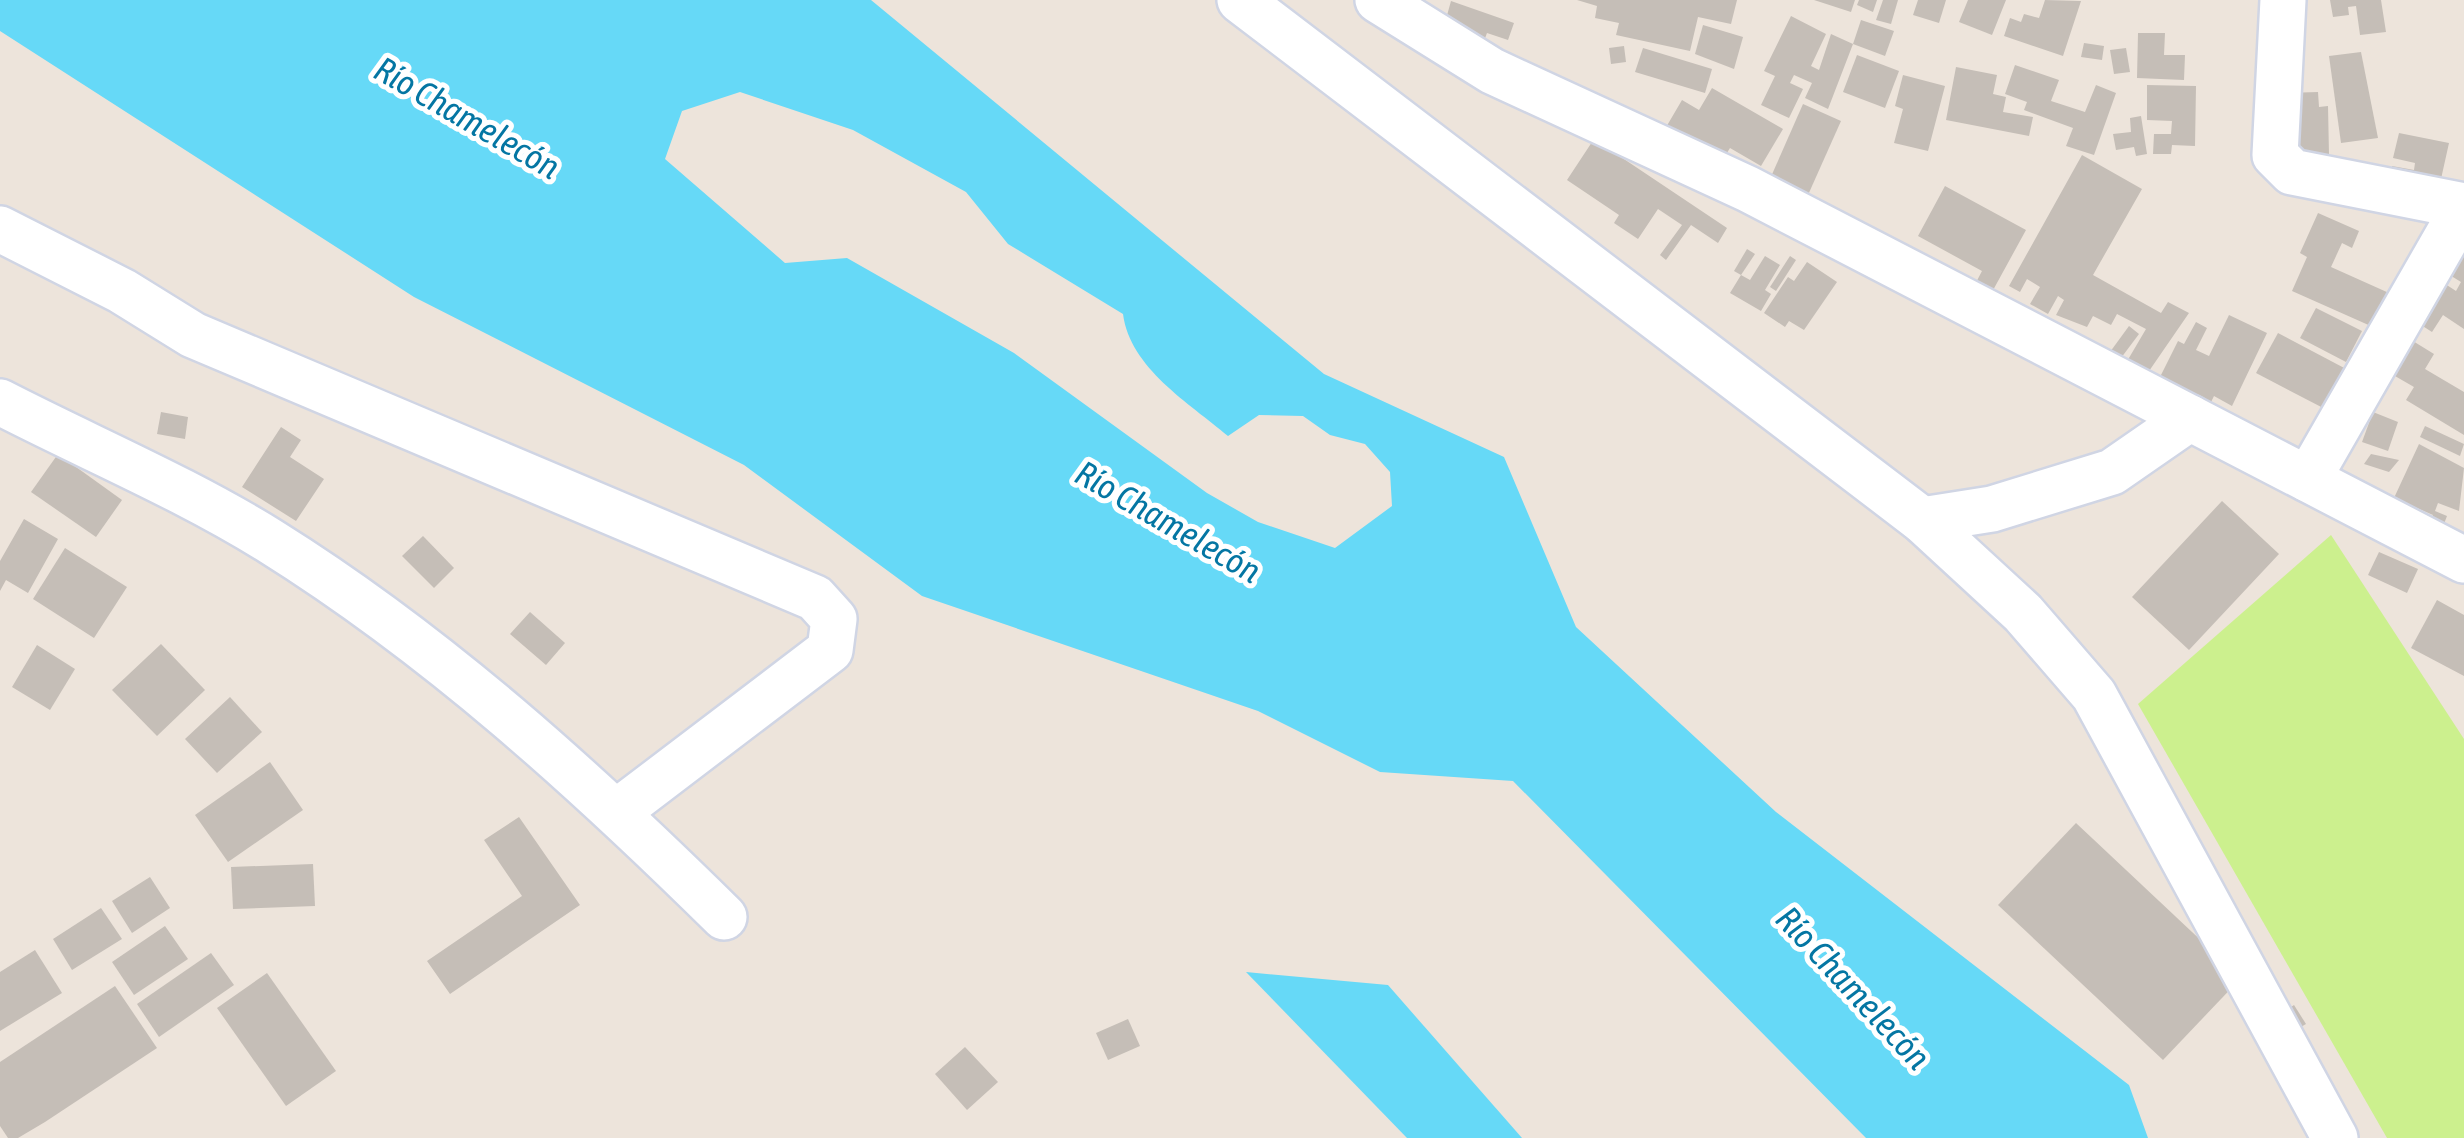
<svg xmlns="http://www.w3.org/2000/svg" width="2464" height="1138" viewBox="0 0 2464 1138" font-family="'Asap Condensed',sans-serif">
	<rect width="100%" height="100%" fill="#ede4db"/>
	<path fill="#ccf08e" d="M2331,535l133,204v399h-77l-249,-434z"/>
	<g fill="#66d9f7" fill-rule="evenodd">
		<path d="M0,0h871l453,374 180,83 72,170 200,185 353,273 19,53h-282l-353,-357 -133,-9 -122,-61 -336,-115 -178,-131 -330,-168 -414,-266zM740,92l113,38 113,62 42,52 115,70c7,54 66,89 105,122l31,-21 44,1 27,19 35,9 25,28 2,34 -57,42 -77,-26 -51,-29 -193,-140 -167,-95 -62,5 -120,-104 17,-48z"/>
		<path d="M1246,972l142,13 134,153h-115z"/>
	</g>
	<g fill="#c5beb7">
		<path d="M1577,0h160l-6,24 -33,-7 -8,34 -74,-16 3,-12 -24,-5 2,-12z"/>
		<path d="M1814,0h41l-4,12z"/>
		<path d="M1859,0h18l-4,12 -16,-7z"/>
		<path d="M1883,0h15l-7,24 -15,-4z"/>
		<path d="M1918,0h28l-7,23 -26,-8z"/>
		<path d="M1968,0h38l-14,35 -33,-13z"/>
		<path d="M2045,0l36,1 -18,55 -59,-20 6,-18 11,4 3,-8 15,4z"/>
		<path d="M2330,0h51l5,32 -26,3 -4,-29 -8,1 1,8 -16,2z"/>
		<path d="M1451,1l63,22 -6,17 -21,-7 -3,8 -23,-7 3,-9 -18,-6z"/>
		<path d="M1791,16l35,18 -15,32 8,4 12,-36 22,10 -25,65 -23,-11 7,-15 -18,-8 -4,8 13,6 -14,29 -28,-13 14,-29 -11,-5z"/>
		<path d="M1861,20l33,11 -9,25 -32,-12z"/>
		<path d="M1703,25l40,12 -9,32 -39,-15z"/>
		<path d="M2138,33h27l-1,22h21l-1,25 -47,-2z"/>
		<path d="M2084,43l20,3 -2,14 -21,-3z"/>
		<path d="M1624,46l2,16 -15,2 -2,-16z"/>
		<path d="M1643,48l69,21 -7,24 -70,-21z"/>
		<path d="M2126,48l4,24 -16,2 -4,-24z"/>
		<path d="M2361,52l17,86 -37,5 -12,-87z"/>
		<path d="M1857,55l42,16 -14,37 -42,-16z"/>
		<path d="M2015,65l44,15 -8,21 34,11 11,-27 20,8 -22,62 -28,-9 7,-18 -49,-18 3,-8 -22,-8z"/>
		<path d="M1956,67l41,8 -4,19 13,3 -3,15 30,5 -4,19 -83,-16z"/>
		<path d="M1903,75l42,11 -17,65 -34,-8 9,-34 -8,-3z"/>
		<path d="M2147,85l49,1 -1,60 -23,-1 -1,9h-18l1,-20h17l1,-13 -25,-1z"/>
		<path d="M1712,88l71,41 -22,37 -31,-18 -8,13 -57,-32 17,-29 17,10z"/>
		<path d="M2318,92l1,15 9,-1 1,49h-43l-1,-62z"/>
		<path d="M1803,104l38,17 -33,74 -38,-16z"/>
		<path d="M2141,116l6,38 -11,2 -2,-9 -18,3 -3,-16 18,-2 -1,-14z"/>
		<path d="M2399,133l50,10 -10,45 -49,-11 2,-11 22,4 1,-7 -22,-5z"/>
		<path d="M1594,139l133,89 -9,15 -27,-18 -25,35 -6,-5 22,-30 -24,-16 -20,30 -24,-16 5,-8 -52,-35z"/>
		<path d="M2082,155l60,34 -49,86 68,38 7,-11 21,11 -42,61 -21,-11 20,-34 -29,-15 -6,11 -18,-9 -6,11 -31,-12 8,-15 -6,-4 -10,18 -18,-10 10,-17 -13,-8 -7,13 -11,-6z"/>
		<path d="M1945,186l81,44 -40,73 -16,-9 12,-23 -64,-35z"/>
		<path d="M2318,213l41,18 -7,17 -10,-5 -11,24 58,26 -16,34 -81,-36 15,-34 -7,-4z"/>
		<path d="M2464,232v97l-21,-14 -11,17 -25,-16 26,-40 23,15 5,-9 -21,-13z"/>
		<path d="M1747,249l8,5 -14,21 -7,-4z"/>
		<path d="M1765,256l15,9 -15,25 6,4 -10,17 -31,-18 11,-18 9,5z"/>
		<path d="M1790,256l6,4 -20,31 -6,-4z"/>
		<path d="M1807,262l30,20 -33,48 -15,-9 -4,6 -21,-14 24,-36 6,4z"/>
		<path d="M2316,308l46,23 -16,31 -46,-24z"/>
		<path d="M2229,315l38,18 -35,73 -18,-10 -5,10 -51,-25 20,-40 6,3 12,-22 11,6 -11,22 13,6z"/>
		<path d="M2129,326l10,8 -27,36 -10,-7z"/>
		<path d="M2278,333l70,37 -21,40 -71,-37z"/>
		<path d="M2408,338l26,16 -9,15 39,23v43l-58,-35 8,-13 -26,-15z"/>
		<path d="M161,412l27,5 -3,22 -28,-5z"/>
		<path d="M2373,412l25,10 -10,29 -26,-9z"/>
		<path d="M2425,426l39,18 -4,12 -40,-19z"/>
		<path d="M281,427l20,13 -11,17 34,22 -28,42 -54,-34z"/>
		<path d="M2419,444l45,24 -5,43 -21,-8 -3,8 12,5 -5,13 -13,-5 4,-9 -39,-17z"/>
		<path d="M58,454l64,46 -26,37 -65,-45z"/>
		<path d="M2371,454l28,6 -10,12 -25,-8z"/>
		<path d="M2222,501l57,53 -90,96 -57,-53z"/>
		<path d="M24,519l34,20 -30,54 -22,-13 -6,11v-30z"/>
		<path d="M423,536l31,32 -20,20 -32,-32z"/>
		<path d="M65,548l62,39 -33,51 -61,-39z"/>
		<path d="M2379,552l39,17 -11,24 -39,-18z"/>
		<path d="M2437,600l27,15v61l-53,-28z"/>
		<path d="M530,612l35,31 -19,22 -36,-31z"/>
		<path d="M161,644l44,46 -48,46 -45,-46z"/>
		<path d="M37,645l38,24 -25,41 -38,-23z"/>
		<path d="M230,697l32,35 -45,41 -32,-34z"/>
		<path d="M270,762l33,48 -75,52 -33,-47z"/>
		<path d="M519,817l61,88 -130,89 -23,-33 95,-65 -38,-56z"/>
		<path d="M2076,823l165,155 -78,82 -165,-155z"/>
		<path d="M313,864l2,42 -82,3 -2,-42z"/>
		<path d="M150,877l20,31 -38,25 -20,-32z"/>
		<path d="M101,908l21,31 -50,31 -19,-31z"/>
		<path d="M165,926l23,33 -54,36 -22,-33z"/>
		<path d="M35,950l27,43 -62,38v-59z"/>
		<path d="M211,953l23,32 -75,52 -22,-33z"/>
		<path d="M267,973l69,98 -50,35 -69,-98z"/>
		<path d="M115,986l42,62 -112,74 -27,16h-10l-8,-12v-64z"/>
		<path d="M2294,1005l12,19 -14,8 -11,-18z"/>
		<path d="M1128,1019l12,27 -32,14 -12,-27z"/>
		<path d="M965,1047l33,35 -31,28 -32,-36z"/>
	</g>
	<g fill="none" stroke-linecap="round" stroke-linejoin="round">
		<defs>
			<g id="minor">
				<path d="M1240,0l682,520 101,93 71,82 241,443"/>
				<path d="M1378,0l114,71 256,118 716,371"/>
				<path d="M2283,0l-8,155 17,17 172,34"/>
				<path d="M0,229l122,62 71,44 622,263 19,21 -4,31 -213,162"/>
				<path d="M0,402c89,46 185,86 270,139 168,105 314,238 454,376"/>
				<path d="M2308,479l156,-272"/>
				<path d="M1922,520l70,-11 120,-37 78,-54"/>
			</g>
		</defs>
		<use href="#minor" stroke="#d0d5e4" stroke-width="50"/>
		<use href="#minor" stroke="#fff" stroke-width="45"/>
	</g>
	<g text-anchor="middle" stroke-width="10" stroke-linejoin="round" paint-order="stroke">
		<g font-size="35" font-style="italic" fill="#0476a3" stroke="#fff">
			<text transform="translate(467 118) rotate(30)" y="12">Río Chamelecón</text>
			<text transform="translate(1168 522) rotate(30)" y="12">Río Chamelecón</text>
			<text transform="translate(1853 988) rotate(47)" y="12">Río Chamelecón</text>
		</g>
	</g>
</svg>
